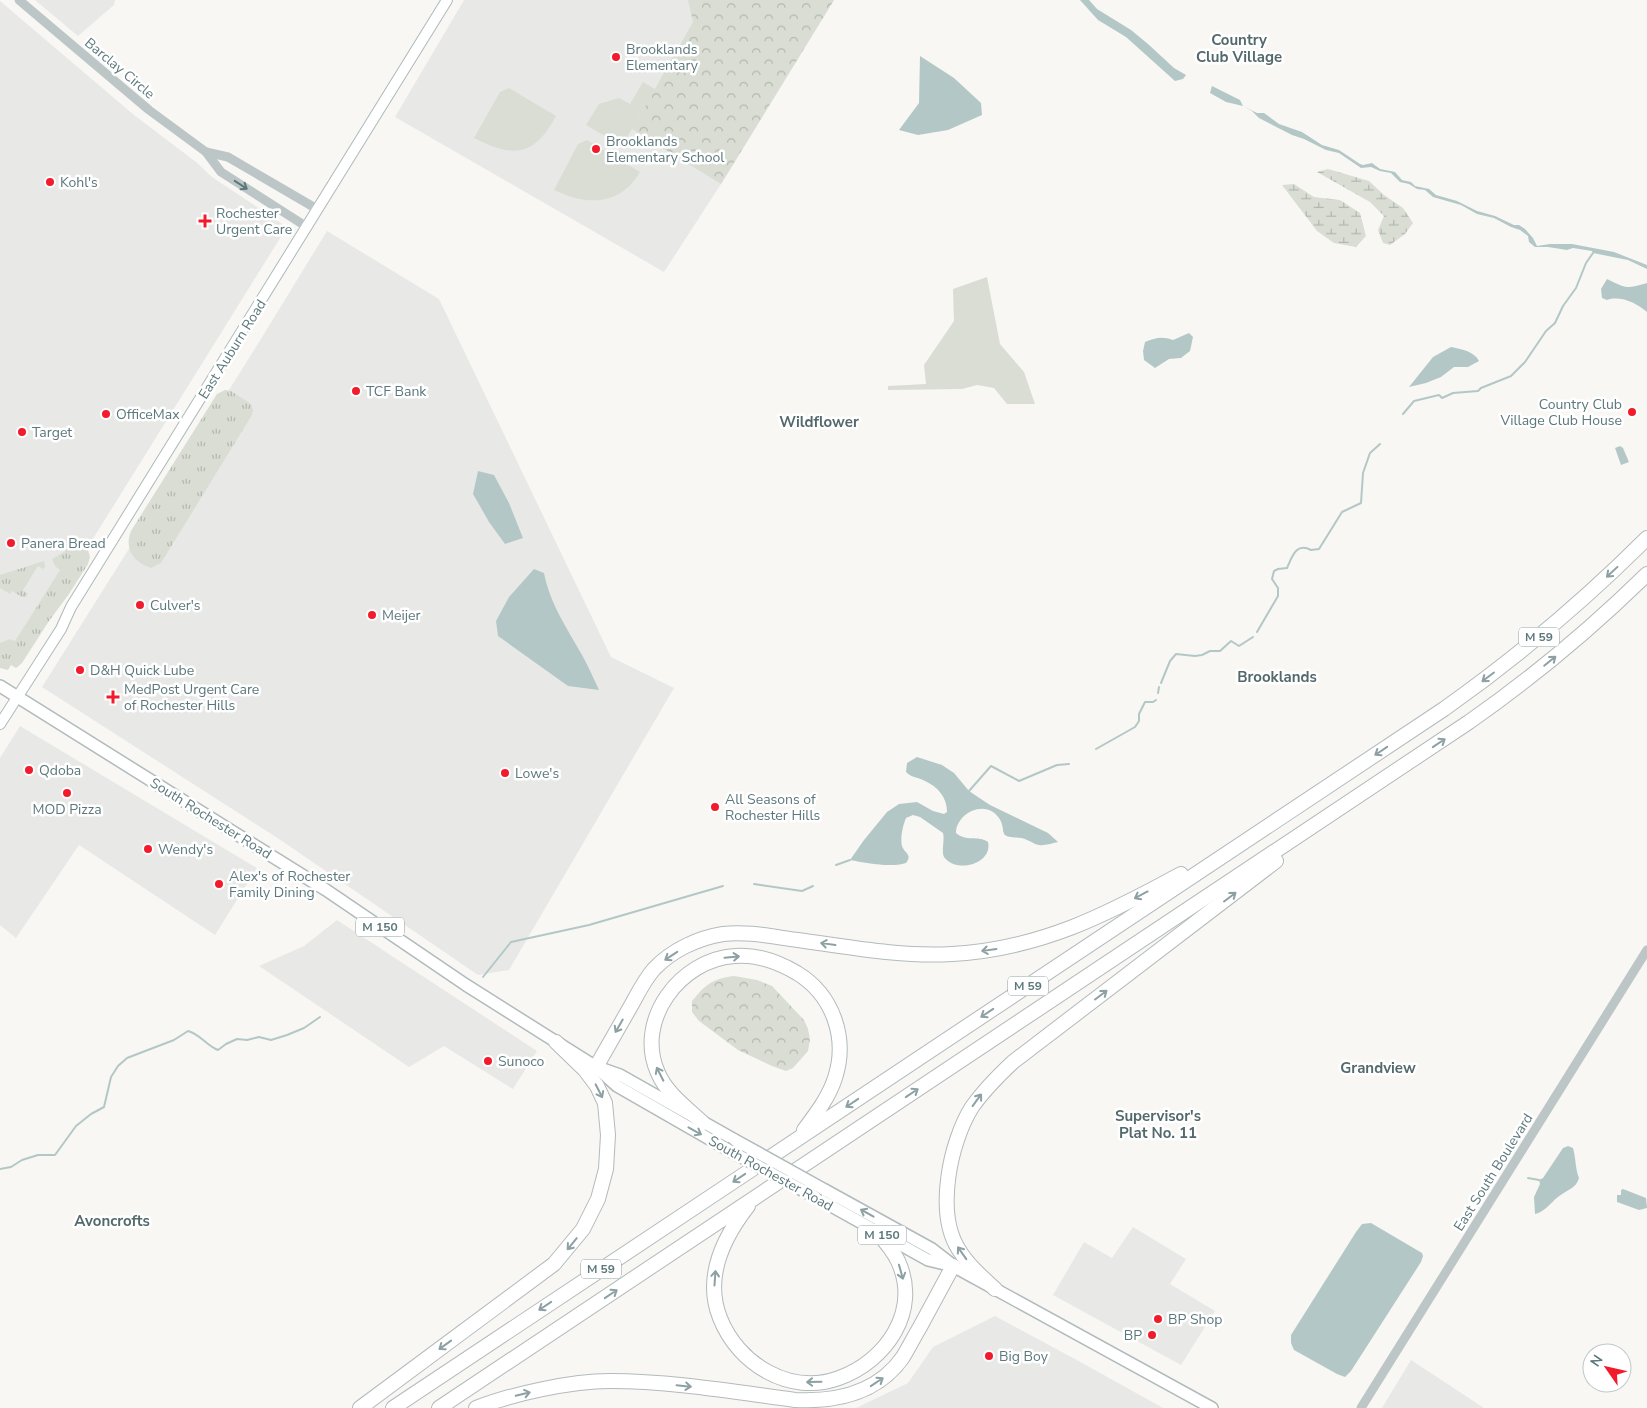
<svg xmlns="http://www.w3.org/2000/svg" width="1647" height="1408" viewBox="0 0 1647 1408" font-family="'Nunito Sans',sans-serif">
	<defs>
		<pattern id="grass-tufts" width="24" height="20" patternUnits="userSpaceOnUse" patternTransform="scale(1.25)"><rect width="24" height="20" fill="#d9ddd3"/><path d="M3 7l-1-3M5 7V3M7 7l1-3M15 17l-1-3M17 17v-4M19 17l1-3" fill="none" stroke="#b3b8b0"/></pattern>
		<pattern id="forest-crowns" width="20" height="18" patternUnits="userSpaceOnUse" patternTransform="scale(1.25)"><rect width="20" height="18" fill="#d9ddd3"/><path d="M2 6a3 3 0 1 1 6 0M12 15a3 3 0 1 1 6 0" fill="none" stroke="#b3b8b0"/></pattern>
		<pattern id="wetland-marsh" width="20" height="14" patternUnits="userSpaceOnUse" patternTransform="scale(1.25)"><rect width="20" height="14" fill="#d9ddd3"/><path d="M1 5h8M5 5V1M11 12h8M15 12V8" fill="none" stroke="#b3b8b0"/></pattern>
	</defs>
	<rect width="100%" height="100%" fill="#f8f7f4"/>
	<g fill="#e8e9e7">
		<path d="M35,0h80l-1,5 -36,31z"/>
		<path d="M464,0h370l-111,181 -59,91 -269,-155z"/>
		<path d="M0,1l134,114 62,47 16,15 75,50 -219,352 -68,80z"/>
		<path d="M327,231l112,68 172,358 63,31 -165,282 -31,5 -199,-136 -237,-152 214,-340z"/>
		<path d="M20,726l237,142 -42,67 -136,-90 -63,93 -16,-13v-167z"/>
		<path d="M337,920l200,131 -24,38 -69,-43 -35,21 -150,-101 45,-20z"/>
		<path d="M1133,1227l53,32 -16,25 45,27 -34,54 -128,-70 31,-53 28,16z"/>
		<path d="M995,1316l89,48 79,44h-307l52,-25 25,-36z"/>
		<path d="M1411,1360l73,48h-102z"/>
	</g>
	<g fill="url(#grass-tufts)">
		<path d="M225,390l6,1 20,13 2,6 -1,5 -91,148 -10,5c-18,-6 -27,-19 -20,-37l86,-137z"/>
		<path d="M73,542l15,8 2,7 -2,7 -19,30 -20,27 -27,42 -6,5 -5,-3 -3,5 -8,-2v-25l10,-4 5,2 45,-71 -5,-4 -3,-7 12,-7z"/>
		<path d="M44,561l1,6 -2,2 -5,-3 -15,24 5,4 -2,3h-4l-10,-6 -2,3 -10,-6v-13z"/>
	</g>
	<g fill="url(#forest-crowns)">
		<path d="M688,0h146l-113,184 -89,-55 61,-107z"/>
		<path d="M734,976l23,4 15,6 32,34 4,9 2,10 -2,12 -15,17 -7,3 -14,-5 -34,-16 -39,-29 -7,-9v-11c14,-17 20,-22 42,-25z"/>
	</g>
	<g fill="url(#wetland-marsh)">
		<path d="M1328,169l41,12 15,14 19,13 10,15 -8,11 -15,11 -7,-2 -5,-13 6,-14 -14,-14 -53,-30z"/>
		<path d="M1294,184l20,13 26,3 20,13 6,23 -10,11 -22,-4 -17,-12 -35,-46z"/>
	</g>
	<g fill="#d9ddd3">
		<path d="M643,82l12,7 -33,57 -36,-21 13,-21 20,-6 11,6z"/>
		<path d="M509,88l47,28c-22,41 -43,42 -82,22l26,-46z"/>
		<path d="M587,140l53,32c-20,34 -53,34 -86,18l24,-46z"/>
		<path d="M987,277l13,67 24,28 11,32h-28l-13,-16 -17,-3 -15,4 -74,1v-4l38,-2 -2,-19 30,-44 -1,-32z"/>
	</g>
	<g fill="#b3c8c6">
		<path d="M1080,0h9l8,9 34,21 17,14 26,24 12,7 -3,4 -8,2 -49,-44 -28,-17z"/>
		<path d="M920,56l34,22 27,25 1,12 -34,15 -30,5 -19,-5 20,-27z"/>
		<path d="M1212,86l28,14 3,6 14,7h7l15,11 23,8 20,13 17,5 21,14 3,1 9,-2 8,6 15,3 7,8 9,2 4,4 14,3 7,6 21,6 20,10 18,5 19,9h5l6,4 8,9 4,8 13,-2h22l42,8 33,13v4l-19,-9 -35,-7 -1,-2 -19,-3 -6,2 -19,-3h-13l-6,-5 -1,-6 -8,-6 -9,-3 -17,-9 -17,-4 -16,-9 -28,-8 -8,-7 -8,-1 -8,-5 -9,-2 -9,-9 -11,-2 -9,-4 -10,1 -22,-15 -13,-3 -22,-11 -12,-4 -33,-17 -7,-7 -9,-5 -17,-4 -16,-9z"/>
		<path d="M1607,279c21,10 18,10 40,4v29c-10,-9 -27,-17 -40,-12l-5,-2 -1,-9z"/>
		<path d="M1189,333l4,4 -3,14 -9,7 -12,1 -14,9 -11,-8 -1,-9 2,-9c10,-4 17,-6 28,-2z"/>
		<path d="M1451,347c10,2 23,4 28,14l-11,6h-14l-13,10 -15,6 -17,4 24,-30z"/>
		<path d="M1620,446l3,2 6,14 -8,3 -6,-17z"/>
		<path d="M478,471l16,4 15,28 14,35 -18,6 -16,-22 -16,-28z"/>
		<path d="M534,569l10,4c6,31 23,55 38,82 6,11 12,24 17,35l-31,-4 -70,-50 -2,-15 13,-24z"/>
		<path d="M917,757l25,8 12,8 15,18 21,14 58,28 10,9c-5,1 -14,4 -19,3 -6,-1 -11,-6 -18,-7 -5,-1 -12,0 -16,-3 -4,-4 1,-13 -12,-23 -15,-10 -37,4 -37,21 10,9 22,2 32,9 5,22 -32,32 -44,15 -3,-6 1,-17 -1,-24l-23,-16 -7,-2 -7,3c-3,7 -6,20 -4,28 2,7 11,8 4,17 -16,5 -40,0 -56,-3l14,-20 23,-28 12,-8 18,-2 16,9 11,3 3,-2c0,-15 -9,-25 -22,-31 -7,-4 -13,-3 -19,-9l1,-9z"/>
		<path d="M1568,1146l5,2c3,10 2,20 6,30 -3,11 -13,12 -21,19 -8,6 -13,15 -23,17l-1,-17 6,-13 -1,-4 4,-2 20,-30z"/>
		<path d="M1623,1189l23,9 1,10 -8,2 -22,-8v-7h4v-5z"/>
		<path d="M1371,1223l51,30 1,3 -2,6 -70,109 -6,6 -8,-3 -43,-24 -3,-7v-8l65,-103 6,-8z"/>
	</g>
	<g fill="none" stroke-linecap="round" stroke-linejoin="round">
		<g stroke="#b3c8c6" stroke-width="2">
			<path d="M1403,414l11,-13 25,-6 3,3 11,-5 25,-2 3,-3 30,-12 14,-14 21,-31 9,-8 8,-17 13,-18 10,-25 7,-10"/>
			<path d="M1257,632l21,-36v-8l-6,-9 2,-8 4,-2 9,-1c5,-11 9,-26 24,-18l8,-1 23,-37 19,-9 2,-30 7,-20 10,-9"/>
			<path d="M1161,683l9,-22 6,-7 19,2 7,-1 8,-4h10l11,-10 8,5 14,-9"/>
			<path d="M1158,693l1,-6"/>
			<path d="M1096,749l39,-22 4,-6v-7l6,-12h8l3,-2"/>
			<path d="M969,791l22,-25 28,15 38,-16 12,-1"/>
			<path d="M836,865l14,-5"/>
			<path d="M754,884l48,7 11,-5"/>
			<path d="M483,977l28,-35 78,-17 134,-39"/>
			<path d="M0,1169l11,-2 11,-7 16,-5h17l21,-29 15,-12 13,-7 7,-30 7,-11 9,-8 47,-18 14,-9c12,3 19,15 30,19l8,-6 11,-5 10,1 12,-3 12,3 16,-5 17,-7 16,-11"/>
			<path d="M1528,1178l11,2"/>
		</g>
		<defs>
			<path id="secondary" d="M0,724l61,-95 10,-22 376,-607"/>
			<g id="primary">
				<path d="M0,686l326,204 140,95 130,82 21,19 108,62"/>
				<path d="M600,1068l20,7 115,65"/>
				<path d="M825,1190l107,59 18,14"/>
				<path d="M815,1197l113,63 25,6 259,142"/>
			</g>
			<g id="motorway">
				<path d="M596,1067c12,-21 24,-42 36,-63 6,-11 13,-25 22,-35 18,-19 44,-31 69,-35 25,-3 51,3 75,6 51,7 103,17 154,14 88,-5 154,-39 229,-80"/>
				<path d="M703,1123c-16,-15 -36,-29 -45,-50 -24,-53 23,-114 77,-117 22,-2 43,6 62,17 36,22 51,65 38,105 -6,19 -19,36 -31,52"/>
				<path d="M748,1206c-25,32 -44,72 -28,112 18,46 70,78 119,60 47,-17 82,-67 59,-117 -5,-11 -14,-21 -22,-30"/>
				<path d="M995,1289c-13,-12 -27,-24 -36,-39 -24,-37 -9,-108 13,-143 12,-17 26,-31 41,-45l263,-201"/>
				<path d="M360,1408l194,-144 29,-35 15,-30 8,-30 2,-34 -3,-32 -8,-17 -12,-16 -29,-28"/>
				<path d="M393,1408l1051,-699c72,-51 140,-108 203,-171"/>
				<path d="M439,1408l1030,-686c63,-44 123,-94 178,-148"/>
				<path d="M476,1408c36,-14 95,-27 134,-27 61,0 125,11 185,19 42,2 83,-7 108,-43 6,-10 11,-20 17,-30 11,-20 22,-41 33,-61"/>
			</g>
		</defs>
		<use href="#secondary" stroke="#adb9bb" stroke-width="12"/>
		<use href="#primary" stroke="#b1babc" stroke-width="14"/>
		<use href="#motorway" stroke="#b3babc" stroke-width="16"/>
		<g stroke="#bdc6c7" stroke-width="9">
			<path d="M19,0l130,110 57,42 15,20 86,55"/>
			<path d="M206,152l22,5 89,52"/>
			<path d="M1361,1408l286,-458"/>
		</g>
		<use href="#secondary" stroke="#fff" stroke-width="10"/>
		<use href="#primary" stroke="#fff" stroke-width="11"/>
		<use href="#motorway" stroke="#fff" stroke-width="14"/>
		<defs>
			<g id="primary-bridge">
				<path d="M735,1140l90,50"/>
				<path d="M725,1148l90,49"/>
			</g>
		</defs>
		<use href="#primary-bridge" stroke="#b1babc" stroke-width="14" stroke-linecap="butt"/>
		<use href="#primary-bridge" stroke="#fff" stroke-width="11"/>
	</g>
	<defs><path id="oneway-shaft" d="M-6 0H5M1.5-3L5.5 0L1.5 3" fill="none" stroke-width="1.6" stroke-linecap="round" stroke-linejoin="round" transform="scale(1.25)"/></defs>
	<use stroke="#5c787c" href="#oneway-shaft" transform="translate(241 185) rotate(33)"/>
	<g stroke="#8da0a3">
		<use href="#oneway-shaft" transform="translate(1612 572) rotate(137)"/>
		<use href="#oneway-shaft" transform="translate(1550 661) rotate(-39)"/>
		<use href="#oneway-shaft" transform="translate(1488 677) rotate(143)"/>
		<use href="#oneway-shaft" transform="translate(1439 743) rotate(-34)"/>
		<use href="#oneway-shaft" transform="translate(1381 751) rotate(146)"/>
		<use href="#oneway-shaft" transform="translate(1141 895) rotate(152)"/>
		<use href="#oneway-shaft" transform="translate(1230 897) rotate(-37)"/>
		<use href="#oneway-shaft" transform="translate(828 944) rotate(-172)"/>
		<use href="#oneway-shaft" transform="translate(989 950) rotate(172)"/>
		<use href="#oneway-shaft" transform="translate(671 956) rotate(147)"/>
		<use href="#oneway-shaft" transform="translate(732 957) rotate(-5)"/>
		<use href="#oneway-shaft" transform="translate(1101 995) rotate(-37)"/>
		<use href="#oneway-shaft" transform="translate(987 1013) rotate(146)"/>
		<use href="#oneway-shaft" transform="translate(619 1026) rotate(120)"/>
		<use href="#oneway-shaft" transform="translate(660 1074) rotate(-117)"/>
		<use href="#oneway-shaft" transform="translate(599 1091) rotate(63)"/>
		<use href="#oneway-shaft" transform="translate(912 1093) rotate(-34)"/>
		<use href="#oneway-shaft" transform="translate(977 1100) rotate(-54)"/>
		<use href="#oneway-shaft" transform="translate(852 1103) rotate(146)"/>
		<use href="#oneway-shaft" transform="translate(695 1131) rotate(29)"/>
		<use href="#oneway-shaft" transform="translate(739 1178) rotate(146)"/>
		<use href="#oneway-shaft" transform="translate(867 1213) rotate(-151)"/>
		<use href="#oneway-shaft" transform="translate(572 1244) rotate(129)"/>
		<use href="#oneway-shaft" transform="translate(962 1253) rotate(-125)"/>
		<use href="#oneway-shaft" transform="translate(901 1272) rotate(74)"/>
		<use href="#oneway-shaft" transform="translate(715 1278) rotate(-86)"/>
		<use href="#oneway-shaft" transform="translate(611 1294) rotate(-34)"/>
		<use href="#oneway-shaft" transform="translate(545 1306) rotate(146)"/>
		<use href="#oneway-shaft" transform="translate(445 1345) rotate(144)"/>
		<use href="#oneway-shaft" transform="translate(814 1382) rotate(179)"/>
		<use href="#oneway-shaft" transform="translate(877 1382) rotate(-34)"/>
		<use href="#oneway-shaft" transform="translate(684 1386) rotate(6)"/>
		<use href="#oneway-shaft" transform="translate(523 1394) rotate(-13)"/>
	</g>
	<g fill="#f11b2c" stroke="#fff" stroke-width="2">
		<circle cx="616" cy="57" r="5"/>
		<circle cx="596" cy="149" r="5"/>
		<circle cx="50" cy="182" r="5"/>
		<path d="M202.5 213.5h5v5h5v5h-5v5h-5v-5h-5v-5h5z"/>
		<circle cx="356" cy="391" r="5"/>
		<circle cx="1632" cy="412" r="5"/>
		<circle cx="106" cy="414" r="5"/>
		<circle cx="22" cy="432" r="5"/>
		<circle cx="11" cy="543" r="5"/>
		<circle cx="140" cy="605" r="5"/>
		<circle cx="372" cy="615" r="5"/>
		<circle cx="80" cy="670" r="5"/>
		<path d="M110.5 689.5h5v5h5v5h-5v5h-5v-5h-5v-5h5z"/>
		<circle cx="29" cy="770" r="5"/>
		<circle cx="505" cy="773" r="5"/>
		<circle cx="67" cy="793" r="5"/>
		<circle cx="715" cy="807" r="5"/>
		<circle cx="148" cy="849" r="5"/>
		<circle cx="219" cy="884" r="5"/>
		<circle cx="488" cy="1061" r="5"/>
		<circle cx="1158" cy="1319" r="5"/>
		<circle cx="1152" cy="1335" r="5"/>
		<circle cx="989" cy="1356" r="5"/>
	</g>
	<g text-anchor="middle" stroke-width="5" stroke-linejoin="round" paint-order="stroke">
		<g fill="#fff" stroke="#8da0a3" stroke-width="1">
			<rect x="1519" y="627.5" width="40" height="19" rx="4"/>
			<rect x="356" y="917.5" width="48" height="19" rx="4"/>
			<rect x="1008" y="976.5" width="40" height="19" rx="4"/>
			<rect x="858" y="1225.5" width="48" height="19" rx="4"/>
			<rect x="581" y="1259.5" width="40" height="19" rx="4"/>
		</g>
		<g font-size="12" font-weight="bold" fill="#5c787c">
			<text x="1539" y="641">M 59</text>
			<text x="380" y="931">M 150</text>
			<text x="1028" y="990">M 59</text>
			<text x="882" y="1239">M 150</text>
			<text x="601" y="1273">M 59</text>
		</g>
		<g font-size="14" fill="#5c787c" stroke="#fff" text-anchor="start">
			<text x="626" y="54">Brooklands<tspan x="626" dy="16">Elementary</tspan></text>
			<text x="606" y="146">Brooklands<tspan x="606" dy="16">Elementary School</tspan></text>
			<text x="60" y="187">Kohl's</text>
			<text x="216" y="218">Rochester<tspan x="216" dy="16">Urgent Care</tspan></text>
			<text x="366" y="396">TCF Bank</text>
			<text x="1622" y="409" text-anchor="end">Country Club<tspan x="1622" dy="16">Village Club House</tspan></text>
			<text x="116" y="419">OfficeMax</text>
			<text x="32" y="437">Target</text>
			<text x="21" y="548">Panera Bread</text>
			<text x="150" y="610">Culver's</text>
			<text x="382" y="620">Meijer</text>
			<text x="90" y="675">D&amp;H Quick Lube</text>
			<text x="124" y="694">MedPost Urgent Care<tspan x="124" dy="16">of Rochester Hills</tspan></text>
			<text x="39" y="775">Qdoba</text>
			<text x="515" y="778">Lowe's</text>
			<text x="725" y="804">All Seasons of<tspan x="725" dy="16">Rochester Hills</tspan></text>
			<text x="67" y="814" text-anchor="middle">MOD Pizza</text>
			<text x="158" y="854">Wendy's</text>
			<text x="229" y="881">Alex's of Rochester<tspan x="229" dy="16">Family Dining</tspan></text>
			<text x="498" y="1066">Sunoco</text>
			<text x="1168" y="1324">BP Shop</text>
			<text x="1142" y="1340" text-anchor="end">BP</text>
			<text x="999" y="1361">Big Boy</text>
		</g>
		<g font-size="14" fill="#5c787c" stroke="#fff">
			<text transform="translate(120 68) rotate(40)" y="5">Barclay Circle</text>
			<text transform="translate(232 349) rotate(-58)" y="5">East Auburn Road</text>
			<text transform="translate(211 818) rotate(32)" y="5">South Rochester Road</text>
			<text transform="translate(1493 1172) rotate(-58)" y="5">East South Boulevard</text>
			<text transform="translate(771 1173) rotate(29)" y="5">South Rochester Road</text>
		</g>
		<g font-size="15" font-weight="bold" fill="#53696c" stroke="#fff">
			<text x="1239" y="45">Country<tspan x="1239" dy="17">Club Village</tspan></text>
			<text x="819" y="427">Wildflower</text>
			<text x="1277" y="682">Brooklands</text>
			<text x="1378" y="1073">Grandview</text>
			<text x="1158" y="1121">Supervisor's<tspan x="1158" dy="17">Plat No. 11</tspan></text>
			<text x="112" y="1226">Avoncrofts</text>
		</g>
	</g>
	<g transform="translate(1607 1368) rotate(304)"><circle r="24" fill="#ffffff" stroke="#bec9cb"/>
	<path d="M0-4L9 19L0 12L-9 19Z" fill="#f11b2c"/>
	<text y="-8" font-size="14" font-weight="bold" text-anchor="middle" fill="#5c787c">N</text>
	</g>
</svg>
